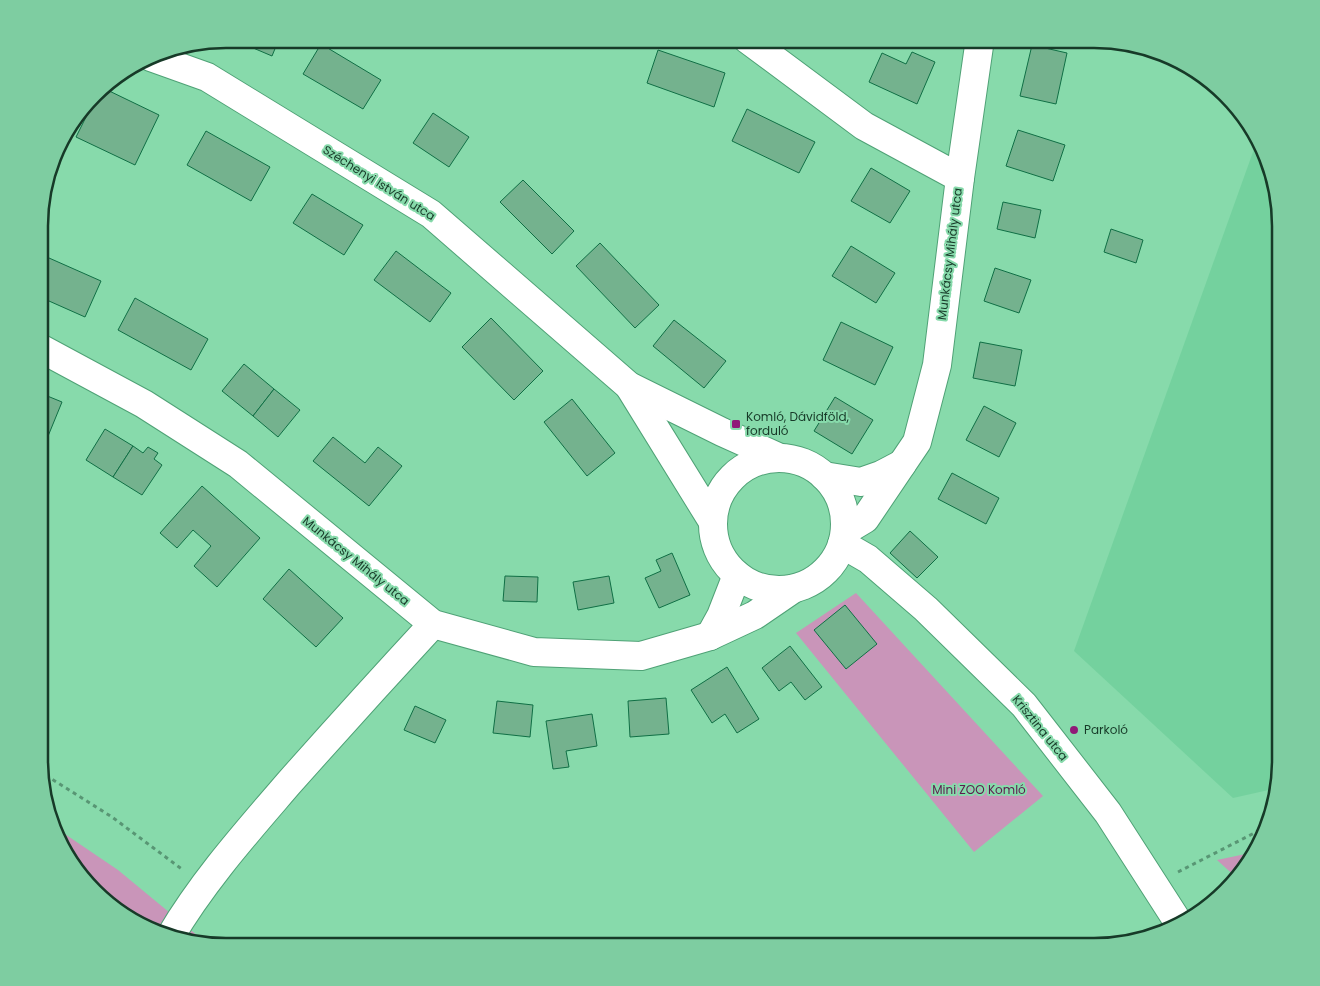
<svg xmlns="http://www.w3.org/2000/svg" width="1320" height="986" viewBox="0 0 1320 986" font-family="Poppins,sans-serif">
	<rect width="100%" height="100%" fill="#87daab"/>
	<path fill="#74d19e" d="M1258,138l4,5 19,82v548l-4,15 -44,10 -159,-147z"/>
	<g fill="#c995b9">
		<path d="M856,593l187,203 -69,56 -178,-219z"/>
		<path d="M53,826l65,44 92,76 -56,-13 -51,-32 -45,-58z"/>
		<path d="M1255,852l-17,27 -21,-19z"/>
	</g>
	<g fill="#74b28e" stroke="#106f45">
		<path d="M232,39h47l-7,17z"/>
		<path d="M321,44l60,36 -18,29 -60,-35z"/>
		<path d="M1032,45l35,8 -11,51 -36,-8z"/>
		<path d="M658,50l67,23 -11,34 -67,-24z"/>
		<path d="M912,52l23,10 -18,42 -48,-22 13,-29 24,11z"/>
		<path d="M101,87l58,28 -24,50 -59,-28z"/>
		<path d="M747,109l68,33 -16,31 -67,-32z"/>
		<path d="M433,113l36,24 -20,30 -36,-24z"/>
		<path d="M1018,130l47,15 -12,36 -47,-15z"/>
		<path d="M206,131l64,36 -19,34 -64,-36z"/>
		<path d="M871,168l39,23 -20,32 -39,-22z"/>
		<path d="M523,180l51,51 -22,23 -52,-52z"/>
		<path d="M312,194l51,31 -19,30 -51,-32z"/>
		<path d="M1003,202l38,8 -6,28 -38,-9z"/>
		<path d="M1111,229l32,11 -7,23 -32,-11z"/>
		<path d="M600,243l59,62 -24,23 -59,-62z"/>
		<path d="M851,246l44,27 -19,30 -44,-27z"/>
		<path d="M396,251l55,42 -21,29 -56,-42z"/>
		<path d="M40,254l61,27 -16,36 -45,-20z"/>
		<path d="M995,268l36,12 -12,33 -35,-12z"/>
		<path d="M135,298l73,41 -17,31 -73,-40z"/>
		<path d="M491,318l52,53 -29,29 -52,-53z"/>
		<path d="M674,320l52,41 -22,27 -51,-42z"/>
		<path d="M841,322l52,25 -18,38 -52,-25z"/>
		<path d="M980,342l42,8 -7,36 -42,-8z"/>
		<path d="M244,364l30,25 -21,27 -31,-25z"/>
		<path d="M274,389l26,21 -22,27 -25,-21z"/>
		<path d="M40,393l22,9 -18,44 -4,-1z"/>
		<path d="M835,397l38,23 -21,34 -38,-23z"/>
		<path d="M572,399l43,54 -28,23 -43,-54z"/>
		<path d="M984,406l32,17 -17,34 -33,-17z"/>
		<path d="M105,429l28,17 -20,31 -27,-17z"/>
		<path d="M333,437l32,26 13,-16 24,19 -33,40 -56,-45z"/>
		<path d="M133,446l10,7 5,-6 10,6 -4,6 8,6 -20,30 -29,-18z"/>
		<path d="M952,473l47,25 -13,26 -48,-25z"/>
		<path d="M202,486l58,52 -43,49 -23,-21 17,-20 -18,-16 -16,18 -17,-15z"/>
		<path d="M910,531l28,26 -21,21 -27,-25z"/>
		<path d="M672,553l18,42 -31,13 -14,-30 16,-7 -5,-11z"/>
		<path d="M289,569l54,49 -27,29 -53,-48z"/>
		<path d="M505,576l33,1 -1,25 -34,-1z"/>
		<path d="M609,576l5,27 -36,7 -5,-28z"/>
		<path d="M845,605l32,39 -31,25 -32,-39z"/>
		<path d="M790,646l32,41 -17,13 -14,-18 -12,9 -17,-23z"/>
		<path d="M727,667l32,52 -22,14 -12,-19 -13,9 -21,-33z"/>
		<path d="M666,698l3,36 -39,3 -2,-36z"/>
		<path d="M497,701l36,4 -3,32 -37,-4z"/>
		<path d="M415,706l31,14 -11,23 -31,-13z"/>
		<path d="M592,714l5,32 -31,5 3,16 -16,2 -7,-48z"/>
	</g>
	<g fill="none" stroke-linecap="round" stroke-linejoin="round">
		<defs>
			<g id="street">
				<path d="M747,39l117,87 96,52"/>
				<path d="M151,57l56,20 224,137 198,172 93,46 58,26"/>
				<path d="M40,348l104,56 94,60 195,160 101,28 107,4 69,-20 45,-21 38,-26"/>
				<path d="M629,386l84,136"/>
				<circle cx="779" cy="524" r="66"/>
				<path d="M824,476l37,6 20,-7 21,-11"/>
				<path d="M845,531l20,-12 52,-77 20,-77 23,-187 20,-139"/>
				<path d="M842,544l26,15 58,50 98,96 84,108 72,112"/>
				<path d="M710,636l11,-20 16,-41"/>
				<path d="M170,937c33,-56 76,-104 118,-153 48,-54 96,-107 145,-160"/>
			</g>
		</defs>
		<use href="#street" stroke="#4fa276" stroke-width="30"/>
		<g stroke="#589674" stroke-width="3" stroke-dasharray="4 4" stroke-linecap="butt">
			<path d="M39,771l73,46 71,53"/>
			<path d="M1178,872l90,-46"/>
		</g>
		<use href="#street" stroke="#fff" stroke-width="28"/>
	</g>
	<g fill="#901a78" stroke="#87daab" stroke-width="2">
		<rect x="731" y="419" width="10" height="10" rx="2.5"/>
		<circle cx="1074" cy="730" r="5"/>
	</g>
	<g text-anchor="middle" stroke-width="4" stroke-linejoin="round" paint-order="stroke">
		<g font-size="12" fill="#173a28" stroke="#87daab">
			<text transform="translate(379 183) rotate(32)" y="4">Széchenyi István utca</text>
			<text transform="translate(950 254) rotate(-83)" y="4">Munkácsy Mihály utca</text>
			<text transform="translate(356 561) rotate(39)" y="4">Munkácsy Mihály utca</text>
			<text transform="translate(1040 728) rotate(51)" y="4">Krisztina utca</text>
		</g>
		<g font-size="12" fill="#173a28" stroke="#87daab" text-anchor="start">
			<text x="746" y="421">Komló, Dávidföld,<tspan x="746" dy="14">forduló</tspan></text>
			<text x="1084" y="734">Parkoló</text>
		</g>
		<g font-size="12" fill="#5c1c4d" stroke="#87daab">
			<text x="979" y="794">Mini ZOO Komló</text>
		</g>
	</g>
	<path d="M0 0H1320V986H0ZM226 48H1094A178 178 0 0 1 1272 226V760A178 178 0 0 1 1094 938H226A178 178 0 0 1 48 760V226A178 178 0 0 1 226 48Z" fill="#7ecda1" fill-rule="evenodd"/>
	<path fill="none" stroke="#173a28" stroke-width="2.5" d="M226 48H1094A178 178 0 0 1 1272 226V760A178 178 0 0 1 1094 938H226A178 178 0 0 1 48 760V226A178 178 0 0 1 226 48Z"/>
</svg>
